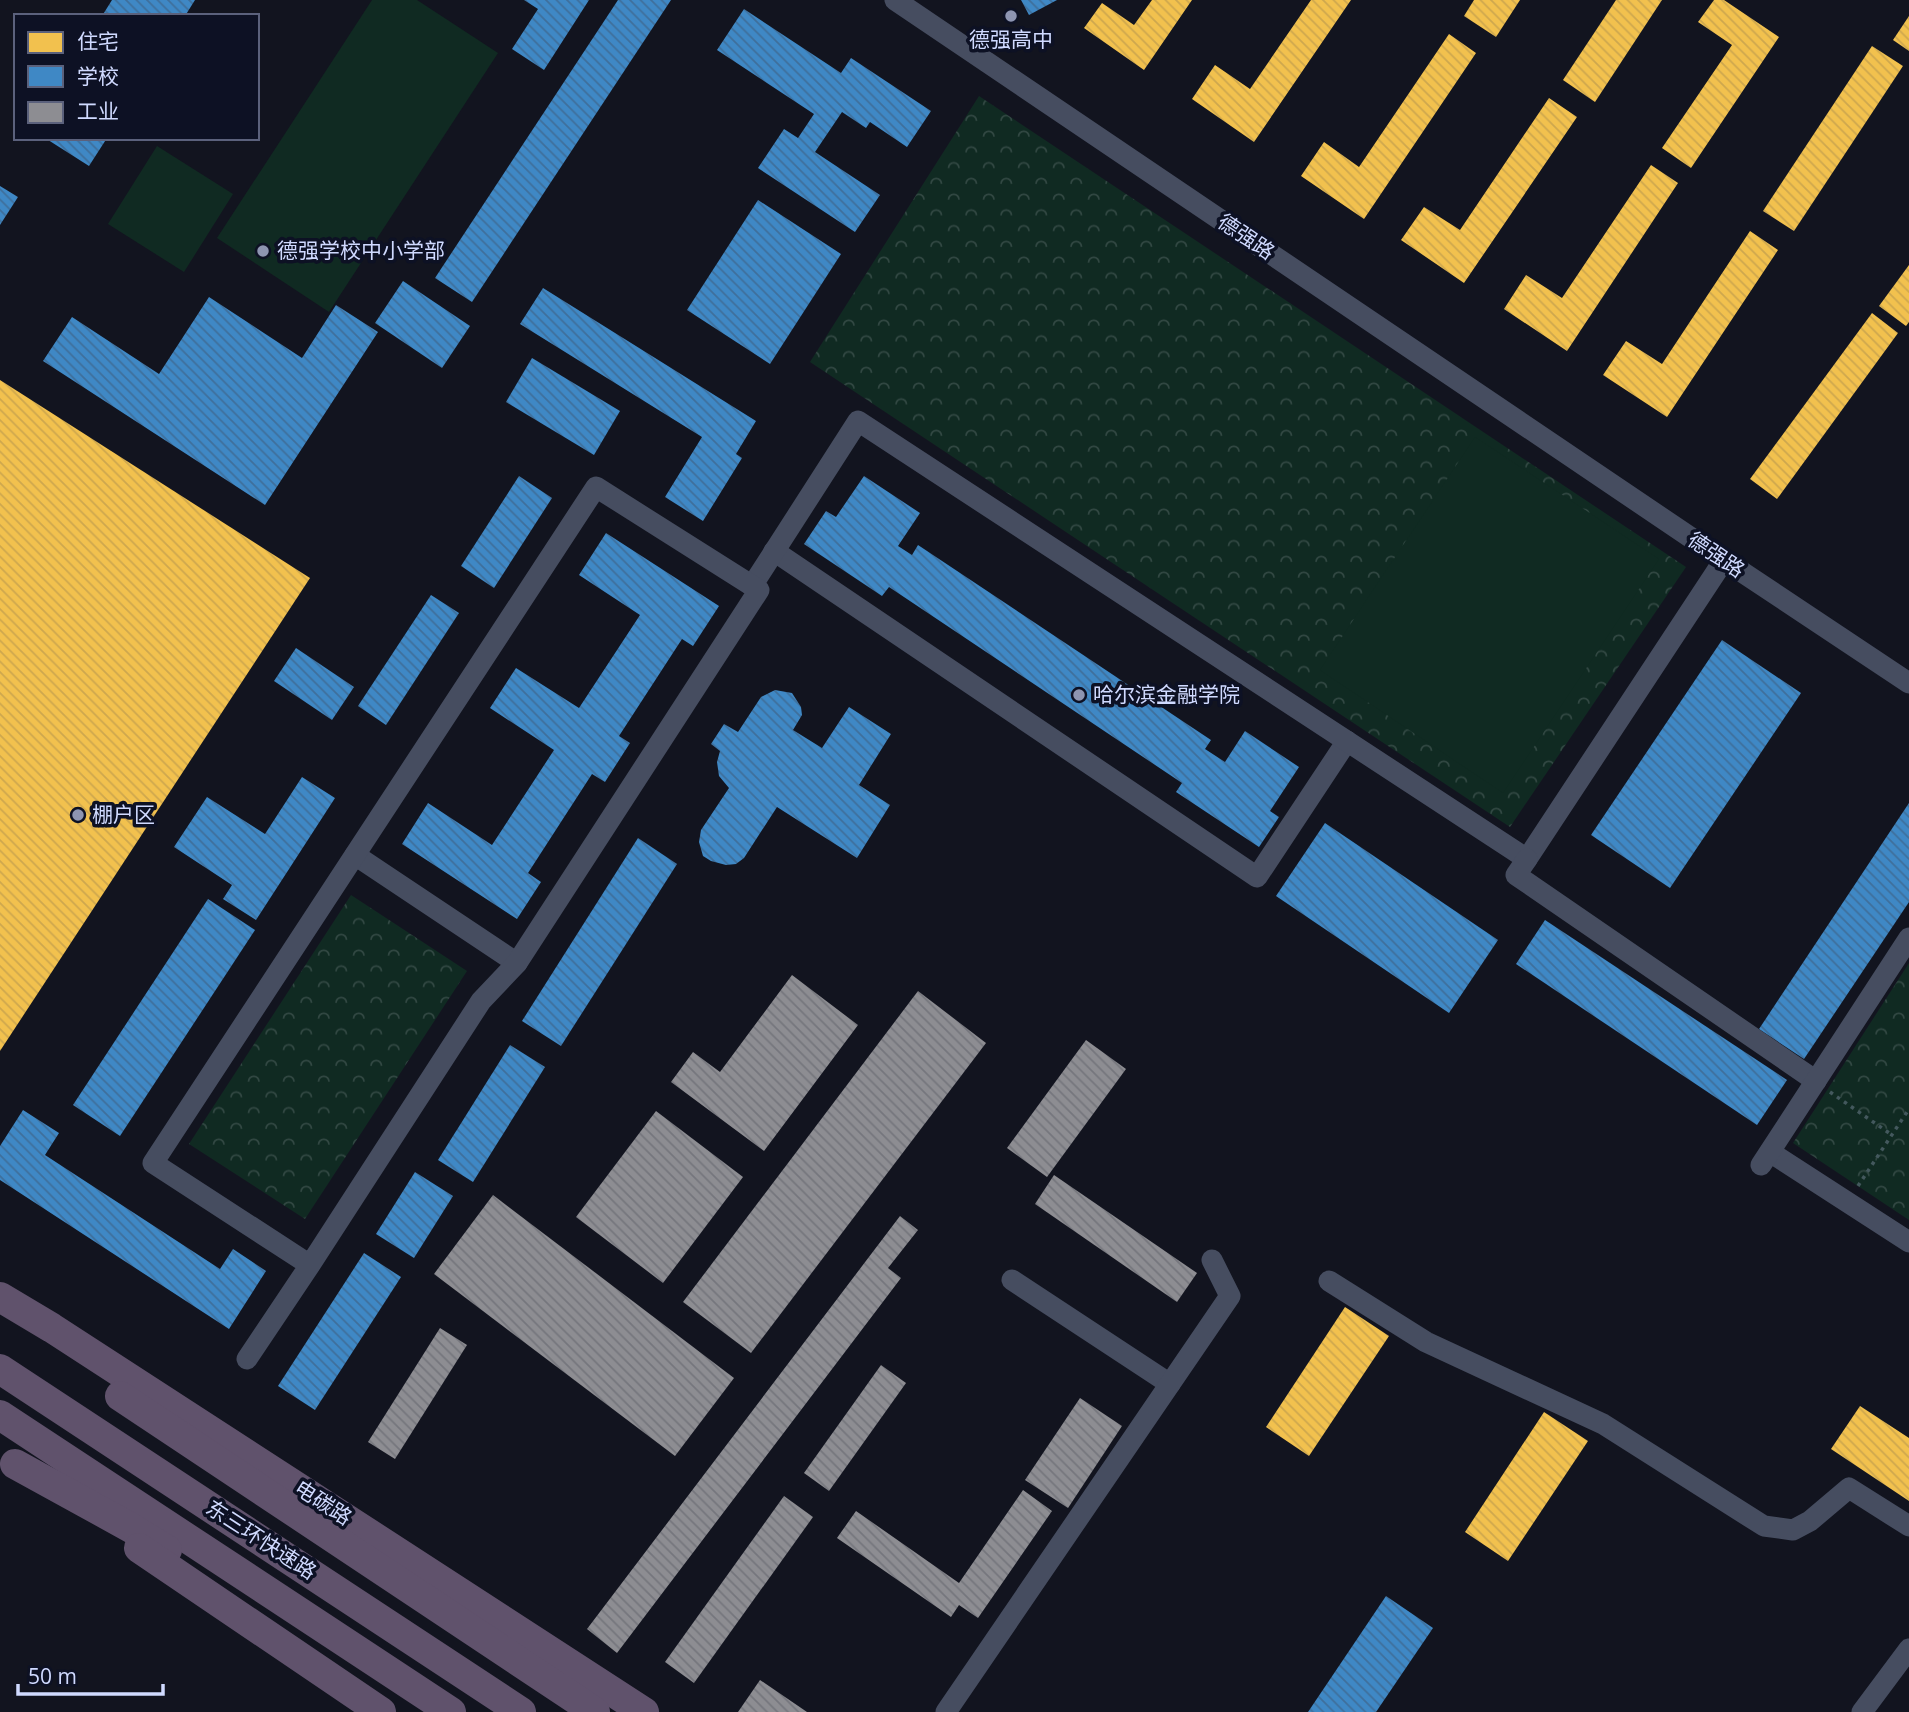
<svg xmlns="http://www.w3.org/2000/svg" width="1909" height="1712" viewBox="0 0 1909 1712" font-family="'Open Sans','Noto Sans SC',sans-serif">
	<defs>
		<pattern id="park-crowns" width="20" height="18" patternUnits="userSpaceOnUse" patternTransform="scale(1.75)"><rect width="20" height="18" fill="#102a22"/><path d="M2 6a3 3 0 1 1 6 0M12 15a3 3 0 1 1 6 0" fill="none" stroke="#324843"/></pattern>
		<pattern id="homes-back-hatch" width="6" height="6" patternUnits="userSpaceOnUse" patternTransform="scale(1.75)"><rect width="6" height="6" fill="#f2c14e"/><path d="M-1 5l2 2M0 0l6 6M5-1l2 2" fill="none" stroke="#cea74e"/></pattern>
		<pattern id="schools-back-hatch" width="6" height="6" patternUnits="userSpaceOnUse" patternTransform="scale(1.75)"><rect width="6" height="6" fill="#3f88c5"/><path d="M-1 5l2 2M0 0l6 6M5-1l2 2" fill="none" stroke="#3f6f9b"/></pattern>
		<pattern id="industry-back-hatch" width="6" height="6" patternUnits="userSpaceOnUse" patternTransform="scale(1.75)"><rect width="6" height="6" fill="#8d8d92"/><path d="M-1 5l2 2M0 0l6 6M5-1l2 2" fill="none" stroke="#75767d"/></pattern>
	</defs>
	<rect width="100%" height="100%" fill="#12141f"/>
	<g fill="url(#park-crowns)">
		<path d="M979,96l707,471 -176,260 -700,-465z"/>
		<path d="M351,895l116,76 -162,248 -116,-75z"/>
		<path d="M1909,963v257l-116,-77z"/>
	</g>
	<g fill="#102a22">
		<path d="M372,0h45l81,53 -169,259 -112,-74z"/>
		<path d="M157,146l76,48 -49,78 -76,-48z"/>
		<path d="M1475,437l184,122 -156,234 -183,-123z"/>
	</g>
	<g fill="url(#homes-back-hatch)">
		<path d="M1152,0h40l-48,70 -60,-42 18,-25 32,22z"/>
		<path d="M1311,0h40l-97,142 -62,-43 23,-34 35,24z"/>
		<path d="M1474,0h46l-24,37 -32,-21z"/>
		<path d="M1616,0h46l-67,102 -32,-22z"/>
		<path d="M1714,0h10l55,37 -88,131 -29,-20 70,-103 -34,-23z"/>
		<path d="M1909,16v35l-16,-11z"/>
		<path d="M1449,34l27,19 -112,166 -63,-43 23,-34 35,25z"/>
		<path d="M1872,46l31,20 -109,165 -31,-20z"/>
		<path d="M1549,98l28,19 -113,166 -63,-43 23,-33 36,23z"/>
		<path d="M1651,165l27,18 -111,168 -63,-42 22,-34 36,23z"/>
		<path d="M1750,231l28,19 -111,167 -64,-42 23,-34 36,23z"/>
		<path d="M1909,265v57l-3,4 -27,-20z"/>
		<path d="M1872,313l26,20 -121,166 -27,-20z"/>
		<path d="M0,380l310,198 -310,473z"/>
		<path d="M1345,1307l44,29 -80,120 -43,-29z"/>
		<path d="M1860,1406l49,32v63l-78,-52z"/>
		<path d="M1544,1412l44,29 -80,120 -43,-29z"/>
	</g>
	<g fill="url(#schools-back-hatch)">
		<path d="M112,0h83l-10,16h-83z"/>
		<path d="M524,0h65l-45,70 -32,-21 26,-40z"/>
		<path d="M618,0h53l-199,302 -37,-24z"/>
		<path d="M1021,0h36l-28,15z"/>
		<path d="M744,9l97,64 10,-15 80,53 -24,36 -37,-25 -4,6 -24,-16 -27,40 65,43 -25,37 -97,-64 26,-39 14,9 16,-24 -97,-64z"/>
		<path d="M45,138h62l-18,28z"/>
		<path d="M0,186l18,11 -18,28z"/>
		<path d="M758,200l83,54 -71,110 -83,-54z"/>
		<path d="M403,281l67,45 -28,42 -67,-45z"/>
		<path d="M543,288l213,133 -20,33 6,4 -39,63 -38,-24 37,-60 -182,-113z"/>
		<path d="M209,297l93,61 34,-53 42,27 -113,173 -222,-144 29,-44 87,57z"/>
		<path d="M532,358l88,53 -26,44 -88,-53z"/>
		<path d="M519,476l33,22 -58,90 -33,-22z"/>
		<path d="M864,476l56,37 -22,33 14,9 6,-10 293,195 -6,9 20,13 20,-31 54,36 -29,44 9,6 -20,30 -83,-55 6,-9 -293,-196 -7,9 -78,-52 22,-33 10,6z"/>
		<path d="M606,533l113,73 -26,40 -11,-7 -63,97 11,7 -25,39 -13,-8 -64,99 13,9 -24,37 -115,-75 26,-41 64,42 62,-95 -64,-42 26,-40 63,40 61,-93 -61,-40z"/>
		<path d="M431,595l28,18 -73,112 -28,-19z"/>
		<path d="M1722,640l79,53 -131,195 -79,-53z"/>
		<path d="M296,648l58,39 -22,33 -58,-39z"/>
		<path d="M775,690l17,3 9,14 1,8 -9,15 29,18 27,-41 42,27 -32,51 31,20 -33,53 -80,-51 -33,51 -8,6 -10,1 -15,-4 -8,-5 -4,-14 2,-12 28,-42 -10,-12 -2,-14 3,-11 -9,-7 13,-20 14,8 23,-35z"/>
		<path d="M302,777l33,21 -79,122 -33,-21 9,-14 -58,-38 33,-50 58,37z"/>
		<path d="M1909,803v99l-105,157 -45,-30z"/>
		<path d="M1325,823l173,117 -49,73 -173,-117z"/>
		<path d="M638,838l39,26 -116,182 -39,-25z"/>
		<path d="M208,899l47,31 -135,206 -47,-31z"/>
		<path d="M1545,920l242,160 -30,45 -241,-161z"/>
		<path d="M510,1045l35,22 -72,115 -35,-22z"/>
		<path d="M23,1110l36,23 -14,22 175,114 13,-20 33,22 -37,58 -229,-149v-34z"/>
		<path d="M415,1172l38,24 -39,62 -38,-24z"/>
		<path d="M364,1253l37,24 -86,133 -37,-24z"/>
		<path d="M1386,1596l47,32 -57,84h-68z"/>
	</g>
	<g fill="url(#industry-back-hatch)">
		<path d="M792,975l66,50 -94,126 -93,-69 22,-30 27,20z"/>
		<path d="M918,991l68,52 -235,310 -68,-51z"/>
		<path d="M1086,1040l40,29 -79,108 -40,-29z"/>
		<path d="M656,1111l87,66 -80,106 -87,-66z"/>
		<path d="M1054,1175l143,98 -20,29 -142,-98z"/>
		<path d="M493,1195l241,183 -59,78 -241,-182z"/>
		<path d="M900,1216l18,14 -30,38 13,10 -284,375 -30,-24z"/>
		<path d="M440,1328l27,17 -72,114 -27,-17z"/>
		<path d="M881,1365l25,18 -77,108 -25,-18z"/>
		<path d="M1080,1398l42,28 -54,82 -43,-28z"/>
		<path d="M1023,1490l29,21 -74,107 -19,-13 -8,12 -114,-79 19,-27 103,72z"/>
		<path d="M784,1496l29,21 -119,166 -29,-21z"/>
		<path d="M760,1680l47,32h-69z"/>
	</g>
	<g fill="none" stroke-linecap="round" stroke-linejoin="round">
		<g stroke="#43585d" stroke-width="3.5" stroke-dasharray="3.5 5" stroke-linecap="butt">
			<path d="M1830,1092l62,43"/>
			<path d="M1858,1186l51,-77"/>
		</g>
		<g stroke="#464d60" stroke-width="21">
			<path d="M895,0l829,560 185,123"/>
			<path d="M774,551l483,326 90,-136"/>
			<path d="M752,586l106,-165 669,438 197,-299"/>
			<path d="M355,855l162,108"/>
			<path d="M1527,859l-11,16 300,206"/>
			<path d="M1770,1152l139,90"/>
			<path d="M1761,1165l148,-227"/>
			<path d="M1012,1280l158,104"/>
			<path d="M1329,1281l97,61 177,82 161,102 29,4 17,-9 39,-33 60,38"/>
			<path d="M247,1359l63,-94 171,-264 36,-38 242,-373 -163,-103 -443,676 157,102"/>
			<path d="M946,1712l284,-416 -18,-36"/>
			<path d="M1862,1712l47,-63"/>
		</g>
		<g stroke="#60526c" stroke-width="30">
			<path d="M0,1297l52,31 592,384"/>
			<path d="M0,1369l521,343"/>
			<path d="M120,1396l475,316"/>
			<path d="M0,1415l451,297"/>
			<path d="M15,1464l118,65 34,21"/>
			<path d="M139,1548l242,164"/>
		</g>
	</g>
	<g fill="#8e95b1" stroke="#0d1124" stroke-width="2.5">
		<circle cx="1011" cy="16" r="7"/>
		<circle cx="263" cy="251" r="7"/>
		<circle cx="1079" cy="695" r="7"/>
		<circle cx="78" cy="815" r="7"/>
	</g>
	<g text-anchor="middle" stroke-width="7" stroke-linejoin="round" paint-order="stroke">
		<g font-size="21" fill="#d0daff" stroke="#0d1124" text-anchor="start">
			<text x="1011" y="47" text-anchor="middle">德强高中</text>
			<text x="277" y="258">德强学校中小学部</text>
			<text x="1093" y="702">哈尔滨金融学院</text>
			<text x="92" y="822">棚户区</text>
		</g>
		<g font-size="21" fill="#d0daff" stroke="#0d1124">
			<text transform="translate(1246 237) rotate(34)" y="7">德强路</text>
			<text transform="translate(1716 555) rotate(34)" y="7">德强路</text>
			<text transform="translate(323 1503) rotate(33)" y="7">电碳路</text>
			<text transform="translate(261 1540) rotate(33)" y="7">东三环快速路</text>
		</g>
	</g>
	<rect x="14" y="14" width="245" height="126" fill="#0d1124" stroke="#5b617c" stroke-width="2"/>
	<rect x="28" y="32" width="35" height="21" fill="#f2c14e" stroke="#5b617c" stroke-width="2"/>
	<text x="77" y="49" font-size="21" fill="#d0daff">住宅</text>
	<rect x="28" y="66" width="35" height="21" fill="#3f88c5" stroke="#5b617c" stroke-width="2"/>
	<text x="77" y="84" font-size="21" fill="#d0daff">学校</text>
	<rect x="28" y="102" width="35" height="21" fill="#8d8d92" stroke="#5b617c" stroke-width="2"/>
	<text x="77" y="119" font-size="21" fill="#d0daff">工业</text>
	<path d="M18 1684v10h145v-10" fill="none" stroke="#d0daff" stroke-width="3.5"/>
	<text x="28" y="1684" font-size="21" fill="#d0daff" stroke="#0d1124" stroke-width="5" paint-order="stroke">50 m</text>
</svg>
